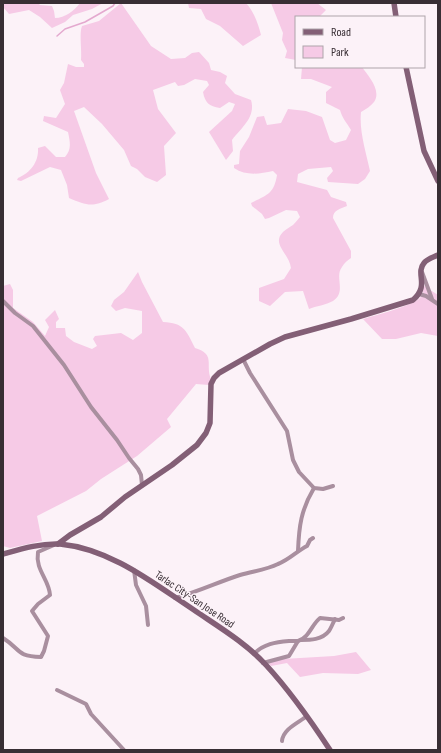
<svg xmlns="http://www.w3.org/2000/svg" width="441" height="753" viewBox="0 0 441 753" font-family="'Sofia Sans Condensed',sans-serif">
	<rect width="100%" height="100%" fill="#fcf2f8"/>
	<g fill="#f6cae6">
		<path d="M3,3h35l2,2 12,1 2,5 1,7c10,0 19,-7 25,-15h23l-11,6 -19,6 -8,7 -13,6 -12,-11 -11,-7 -20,4 -6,-7z"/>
		<path d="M121,3l30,43 20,13 14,-1 7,-5 7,-1 10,11 2,7 9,2 7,4 -2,7 10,11 16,6c5,17 -9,27 -19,40l1,11 -7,9 -17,-28 23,-21 3,-7 -6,-2 -9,6c-11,-2 -15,-5 -17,-16l6,-7 -2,-4 -12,-2 -11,6 -6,1 -3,-4 -22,8 5,19 18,24 -12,13 2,29 -9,7 -12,-5 -8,-8 -6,-3 -7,-16 -22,-26 -18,-17 -10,4 22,62 13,26c-17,9 -23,6 -40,-1l-2,-13 -6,-15 -11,-3 -29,14 -4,-1 1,-2c12,-5 21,-16 20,-30l7,-2 11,11h9c7,-8 5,-15 3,-25l-25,-11 1,-5 12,2 9,-14 -5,-14 4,-7 4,-19 8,3h8v-3l-3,-4c1,-10 -2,-27 1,-34l17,-5z"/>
		<path d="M188,3h58c8,9 12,20 15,32l-18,11 -23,-20 -14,-7 -5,-10 -12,-1z"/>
		<path d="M271,3h46l9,7 -7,7h-23v43l-11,-2 2,-7 -5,-11 1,-7z"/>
		<path d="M302,67h60c6,9 20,23 12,35 -3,4 -8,7 -13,10 -2,19 5,40 9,59l-5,8 -7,5 -30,-2 -1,-4 6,-7 -2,-4 -23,2 -10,5 -1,8 30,8 4,7 15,5 1,4c-7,3 -14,4 -14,12l18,33v7c-3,2 -7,5 -9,9 -8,10 5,25 -9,34 -7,4 -17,5 -24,8l-6,-18 -18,1 -15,14 -11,-5v-13l25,-9 7,-11c-2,-15 -20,-24 -8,-36 3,-3 7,-5 10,-7 3,-3 5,-6 7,-8l-3,-6 -11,-1 -17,8 -4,1 -3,-5 -10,-8 -1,-3c16,-8 23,-9 26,-28l-4,-4c-14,3 -27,5 -39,-3v-3l5,-1 1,-13 9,-14 8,-20 7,-1 3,9 14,-2 7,-14 18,2 16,6 8,23 5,3 11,-3 5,-10c-4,-7 -9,-12 -11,-20l-14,-7v-11l6,-5 -21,-8h-10z"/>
		<path d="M138,272l4,10 21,40c21,1 23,8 32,26 21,6 10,17 16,31l-2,6 -13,-1 -29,35 4,8 -34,29 -36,23 -15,12 -49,25 5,25 -32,7 -7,-2v-260l7,-2 3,6v18l20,14 12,14 4,-9 -4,-7 10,-10 4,9 -3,3v6h9l1,8 8,6 18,7 5,-3 -4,-7 2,-3 26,-3 12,7 9,-7v-22l-17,-3 -9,3 -5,-5 3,-6 10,-8z"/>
		<path d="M424,286l14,9v41l-17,-3 -25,6h-14l-19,-20c13,-4 49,-13 57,-21 3,-3 3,-8 4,-12z"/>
		<path d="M356,652l15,18 -13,4 -35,-1 -23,4 -13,-14 -16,3 -5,-6 68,-4z"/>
	</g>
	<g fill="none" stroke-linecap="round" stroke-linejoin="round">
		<path stroke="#e4a9cf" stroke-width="1.5" d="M57,36l8,-7 20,-7 28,-16 2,-3"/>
		<g stroke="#a98f9f" stroke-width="4">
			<path d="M422,272l10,27"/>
			<path d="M419,294l7,2 12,8"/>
			<path d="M3,301l12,12 18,13 31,39 27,42 26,33 12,18 9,11 3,6 1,10"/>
			<path d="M243,359l7,14 37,58 6,29 6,12 15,16 9,1 10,-3"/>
			<path d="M298,551c1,-25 3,-41 16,-63"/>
			<path d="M134,570l2,15 10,21 2,19"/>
			<path d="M175,598c23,-6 43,-16 65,-23 13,-4 26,-5 38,-11 11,-4 19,-13 29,-18l3,-6 3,-2"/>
			<path d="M3,638c19,12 12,18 38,19l3,-6 4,-15 -16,-25 6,-7 12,-9c-1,-16 -15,-25 -12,-43l16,-7"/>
			<path d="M301,640c9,0 21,0 28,-9 2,-3 4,-8 6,-12"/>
			<path d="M254,654c9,-10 22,-12 35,-13 3,0 6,0 9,0 11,-3 14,-17 22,-23l19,2 4,-2"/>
			<path d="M263,663l26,-7 9,-15"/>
			<path d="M57,690l29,14 5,10 33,36"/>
			<path d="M282,741c1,-12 16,-18 25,-25"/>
		</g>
		<g stroke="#835f76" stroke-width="5.5">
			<path d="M394,3l2,14"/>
			<path d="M406,67l18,84 14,30"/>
			<path d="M58,544l12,-9 31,-18 24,-20 47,-32 25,-20 9,-12 4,-10 1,-39 3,-6 5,-5 51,-29 15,-7 66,-18 62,-19c17,-15 2,-26 11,-37 3,-4 10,-6 14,-8"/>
			<path d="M3,554c18,-5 38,-11 57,-10 51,5 93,39 134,66 25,17 52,33 72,55 24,26 45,56 64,85"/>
		</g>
	</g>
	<g text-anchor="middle" stroke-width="3" stroke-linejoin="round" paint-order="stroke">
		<g font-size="11" fill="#382e34" stroke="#fcf2f8">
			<text transform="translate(195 599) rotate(34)" y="4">Tarlac City-San Jose Road</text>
		</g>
	</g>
	<rect width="441" height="753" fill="none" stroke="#382e34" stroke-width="8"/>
	<rect x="295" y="16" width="130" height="52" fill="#fcf2f8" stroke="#aea4aa"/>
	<rect x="303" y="29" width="20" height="6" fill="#835f76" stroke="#aea4aa"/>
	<text x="331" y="36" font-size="12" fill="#382e34">Road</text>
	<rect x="303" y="46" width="20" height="12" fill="#f6cae6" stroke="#aea4aa"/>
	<text x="331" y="56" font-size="12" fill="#382e34">Park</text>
</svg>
